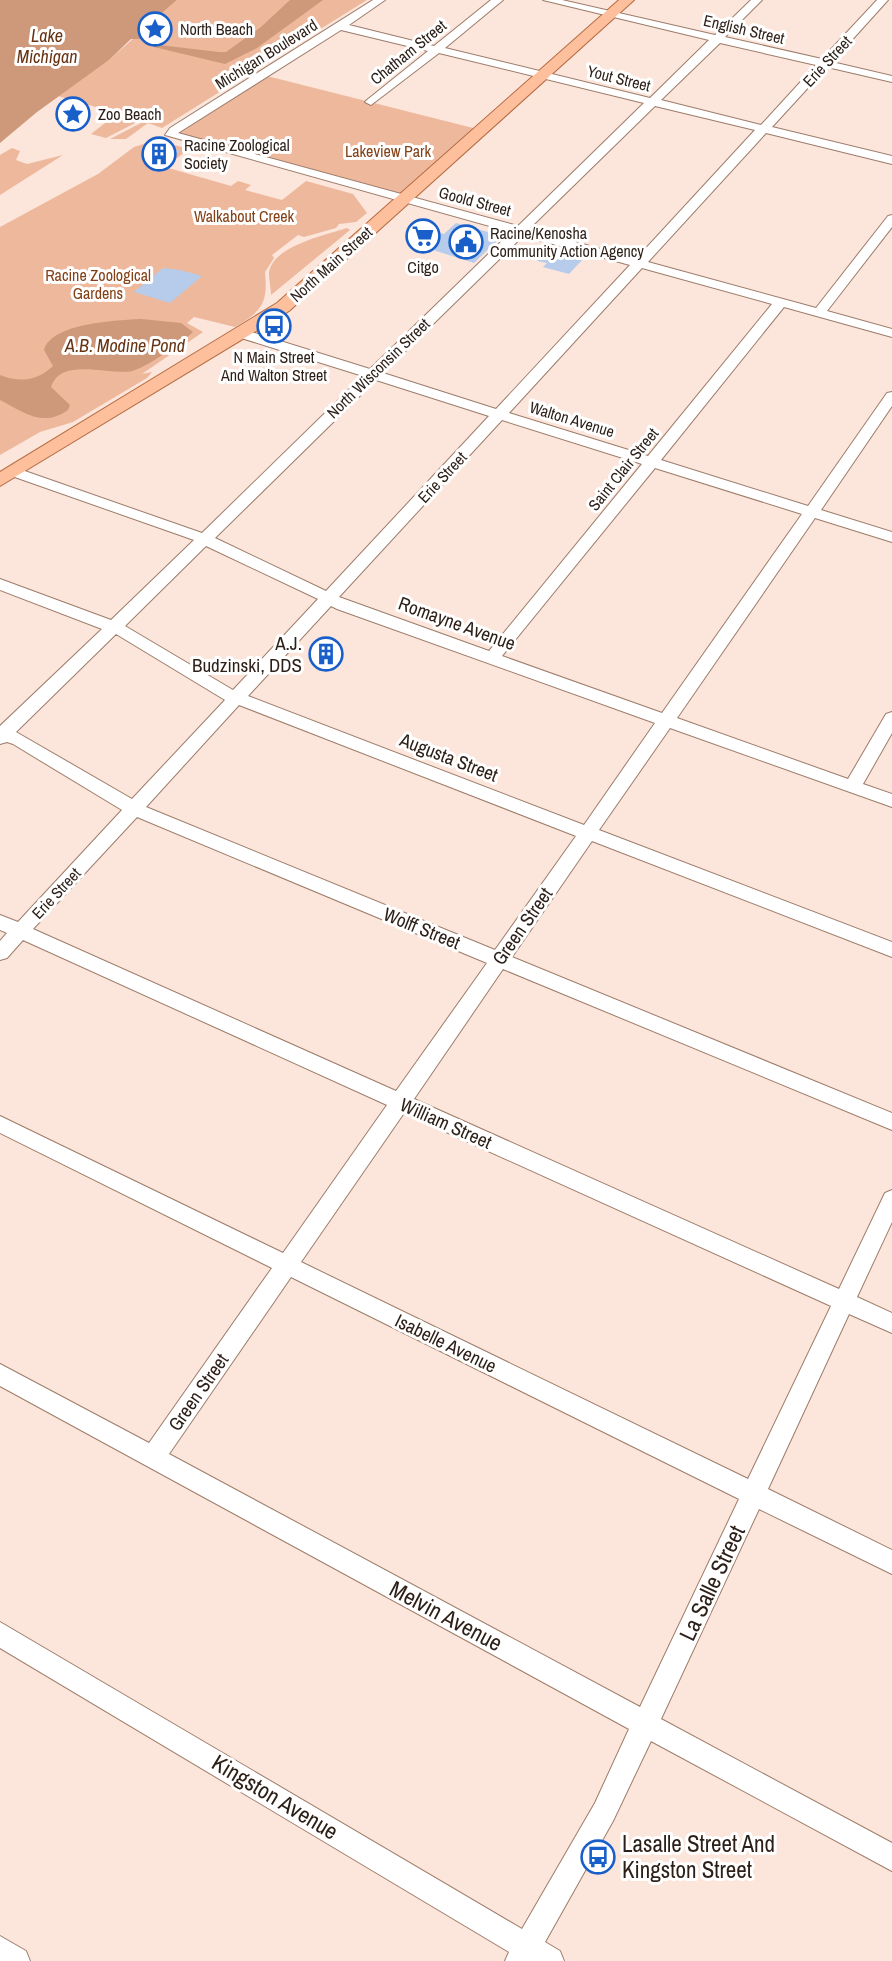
<svg xmlns="http://www.w3.org/2000/svg" width="892" height="1961" viewBox="0 0 892 1961" font-family="'Archivo Narrow',sans-serif">
	<rect width="100%" height="100%" fill="#fce5da"/>
	<g fill="#eeb89c">
		<path d="M177,0h190l-205,128 -14,-5 -22,16h-16l33,-17 -4,-1 -33,17 -15,-4 23,-18 -5,-5 -51,-15 51,-36z"/>
		<path d="M263,75l218,55 -78,70 -230,-63 1,-6z"/>
		<path d="M156,140l33,9 -24,18 66,19 7,-5 13,4 -6,5 37,10 24,-19 47,13 14,19 -11,9 -17,2 -3,4 -32,9 -6,-2 -26,20 2,3 -9,14c3,30 -2,39 -30,55l-41,-10 -7,6 16,9 -61,42 10,-2 -5,6 -74,44 -33,10 -40,23v-228l98,-53 36,-27z"/>
		<path d="M12,148l8,3 -4,9 11,4 36,-9 -63,40v-40z"/>
		<path d="M347,228l3,2 -79,65c0,-6 -2,-15 -2,-22 3,-27 57,-38 78,-45z"/>
	</g>
	<g fill="#ce987b">
		<path d="M0,0h177l-39,34 17,5 4,6 60,7h7l35,-25 29,-27h33l-66,48 -32,16 -71,-17 -2,-8h-21l-22,21 -72,52 -37,31z"/>
		<path d="M142,319l39,4 12,9c-9,9 -49,37 -61,39 -22,5 -71,-15 -81,16l19,18 -2,5c-25,18 -45,2 -68,-10v-25c20,8 37,6 53,-9l-9,-16c7,-27 74,-30 98,-31z"/>
	</g>
	<g fill="#b7cceb">
		<path d="M156,145l24,6 -17,13 -24,-7z"/>
		<path d="M456,223l46,13 -28,27 -66,-21 16,-14 20,6z"/>
		<path d="M550,248l35,9 -16,17 -26,-7 4,-4 -10,-2z"/>
		<path d="M163,268l17,2 22,6 -32,27 -36,-11z"/>
		<path d="M323,645l18,6 -11,13 -18,-7z"/>
	</g>
	<g fill="none" stroke-linecap="round" stroke-linejoin="round">
		<defs>
			<g id="minor">
				<path d="M373,0h12l-36,25 85,21 57,-46h12l-58,48 205,50 59,-58 -166,-40h19l153,35 36,-35h11l-37,37 97,22 55,-59h11l-56,62 60,14v6l-65,-15 -55,60 120,29v8l-126,-31 -118,129 168,46 72,-92 4,-1v12l-65,84 65,18v8l-108,-30 -123,153 147,46 79,-113 5,-1v14l-71,104 71,22v10l-77,-24 -138,200 171,61 38,-65 6,-2v21l-29,51 29,10v13l-222,-79 -71,102 293,112v15l-300,-116 -80,116 380,156v17l-389,-161 -89,130 425,190 46,-96 7,-3v32l-35,75 35,16v20l-43,-19 -81,175 124,61v24l-133,-65 -98,210 231,124v28l-241,-130 -38,80 -68,121 15,9 4,10h-59l4,-9 -509,-304v-26l522,307 73,-126 34,-74 -629,-343v-22l149,79 123,-175 -272,-135v-17l283,137 104,-148 -364,-165 -16,18 -7,2v-19l7,-8 -7,-3v-15l18,7 104,-112 -109,-66 -6,-2 -7,2v-18l102,-97 -102,-39v-11l111,41 83,-80 -185,-65v-6h10l183,64 161,-157 -125,-39v-6h10l122,38 141,-137 -346,-97 5,-7zM341,30l87,21 -61,49 -2,2 6,3 68,-52 205,50 -126,123 -340,-93zM720,43l96,22 -55,60 -100,-25zM655,106l100,24 -119,129 -107,-30zM523,236l107,29 -134,144 -113,-36zM642,268l130,36 -124,152 -139,-43zM376,380l113,36 -163,175 -111,-53zM502,420l140,44 -153,187 -150,-54zM655,468l147,46 -140,199 -160,-57zM206,546l112,53 -85,91 -108,-64zM331,606l6,3 318,114 -71,102 -336,-129zM116,634l109,66 -93,99 -116,-67zM239,705l337,131 -81,114 -349,-143zM137,817l350,146 -91,128 -363,-162zM404,1113l427,193 -83,173 -447,-217zM291,1277l448,222 -99,208 -471,-253z"/>
				<path d="M0,1936l26,15 4,10h-30z"/>
			</g>
			<path id="major" d="M619,0h15l-345,311 -289,175v-14l277,-169z"/>
		</defs>
		<use href="#minor" stroke="#9d7c6a" stroke-width="2"/>
		<use href="#major" stroke="#b36b43" stroke-width="2"/>
		<use href="#minor" fill="#fff" fill-rule="evenodd"/>
		<use href="#major" fill="#fdbf9c" fill-rule="evenodd"/>
	</g>
	<defs>
		<symbol id="sight-ring" viewBox="-11 -11 22 22"><circle r="9.5" fill="#fff" stroke="#185fca" stroke-width="1.5"/><path d="M0-6L1.8-2.2L6-1.7L2.9 1.2L3.7 5.4L0 3.3L-3.7 5.4L-2.9 1.2L-6-1.7L-1.8-2.2Z" fill="#185fca"/></symbol>
		<symbol id="building-ring" viewBox="-11 -11 22 22"><circle r="9.5" fill="#fff" stroke="#185fca" stroke-width="1.5"/><path d="M-4-6H4V6H1V3H-1V6H-4ZM-2.5-4.3h1.7v1.8h-1.7ZM.8-4.3h1.7v1.8H.8ZM-2.5-1h1.7V.8h-1.7ZM.8-1h1.7V.8H.8Z" fill="#185fca"/></symbol>
		<symbol id="supermarket-ring" viewBox="-11 -11 22 22"><circle r="9.5" fill="#fff" stroke="#185fca" stroke-width="1.5"/><path d="M-6-5.5h2.5l.6 2H6L4.5 2H-2.5L-4.4-4H-6ZM-1.5 3.2a1.3 1.3 0 1 0 .1 0ZM3 3.2a1.3 1.3 0 1 0 .1 0Z" fill="#185fca"/></symbol>
		<symbol id="civic-ring" viewBox="-11 -11 22 22"><circle r="9.5" fill="#fff" stroke="#185fca" stroke-width="1.5"/><path d="M-.6-6.5H3V-4.5H.6V-3L4-1V1h2V6H-6V1h2V-1L-.6-3ZM-1.2 2.5V6h2.4V2.5Z" fill="#185fca"/></symbol>
		<symbol id="bus-ring" viewBox="-11 -11 22 22"><circle r="9.5" fill="#fff" stroke="#185fca" stroke-width="1.5"/><path d="M-5-6H5V4H4V6H2V4H-2V6H-4V4H-5ZM-3.5-4V0h7V-4ZM-3.5 1.2v1.5H-2V1.2ZM2 1.2v1.5H3.5V1.2Z" fill="#185fca"/></symbol>
	</defs>
	<g fill-rule="evenodd">
		<use href="#sight-ring" x="136" y="10" width="38" height="38"/>
		<use href="#sight-ring" x="54" y="95" width="38" height="38"/>
		<use href="#building-ring" x="140" y="135" width="38" height="38"/>
		<use href="#supermarket-ring" x="404" y="217" width="38" height="38"/>
		<use href="#civic-ring" x="447" y="223" width="38" height="38"/>
		<use href="#bus-ring" x="255" y="307" width="38" height="38"/>
		<use href="#building-ring" x="307" y="635" width="38" height="38"/>
		<use href="#bus-ring" x="579" y="1838" width="38" height="38"/>
	</g>
	<g text-anchor="middle" stroke-width="6" stroke-linejoin="round" paint-order="stroke">
		<g font-size="16" fill="#2c1f18" stroke="#fff" text-anchor="start">
			<text x="180" y="35">North Beach</text>
			<text x="98" y="120">Zoo Beach</text>
			<text x="184" y="151">Racine Zoological<tspan x="184" dy="18">Society</tspan></text>
			<text x="490" y="239">Racine/Kenosha<tspan x="490" dy="18">Community Action Agency</tspan></text>
			<text x="423" y="273" text-anchor="middle">Citgo</text>
			<text x="274" y="363" text-anchor="middle">N Main Street<tspan x="274" dy="18">And Walton Street</tspan></text>
		</g>
		<g font-size="16" fill="#2c1f18" stroke="#fff">
			<text transform="translate(744 29) rotate(13)" y="6">English Street</text>
			<text transform="translate(408 52) rotate(-39)" y="6">Chatham Street</text>
			<text transform="translate(266 54) rotate(-32)" y="6">Michigan Boulevard</text>
			<text transform="translate(827 61) rotate(-47)" y="6">Erie Street</text>
			<text transform="translate(619 78) rotate(14)" y="6">Yout Street</text>
			<text transform="translate(475 201) rotate(15)" y="6">Goold Street</text>
			<text transform="translate(331 264) rotate(-42)" y="6">North Main Street</text>
			<text transform="translate(378 368) rotate(-44)" y="6">North Wisconsin Street</text>
			<text transform="translate(572 419) rotate(17)" y="6">Walton Avenue</text>
			<text transform="translate(623 469) rotate(-51)" y="6">Saint Clair Street</text>
			<text transform="translate(442 477) rotate(-47)" y="6">Erie Street</text>
			<text transform="translate(56 893) rotate(-47)" y="6">Erie Street</text>
		</g>
		<g font-size="16" fill="#844016" stroke="#fff">
			<text x="388" y="157">Lakeview Park</text>
			<text x="244" y="222">Walkabout Creek</text>
			<text x="98" y="281">Racine Zoological<tspan x="98" dy="18">Gardens</tspan></text>
		</g>
		<g font-size="18" font-style="italic" fill="#663313" stroke="#fff">
			<text x="47" y="42">Lake<tspan x="47" dy="21">Michigan</tspan></text>
			<text x="125" y="352">A.B. Modine Pond</text>
		</g>
		<g font-size="19" fill="#2c1f18" stroke="#fff">
			<text transform="translate(457 623) rotate(20)" y="7">Romayne Avenue</text>
			<text transform="translate(449 757) rotate(21)" y="7">Augusta Street</text>
			<text transform="translate(522 926) rotate(-55)" y="7">Green Street</text>
			<text transform="translate(422 928) rotate(22)" y="7">Wolff Street</text>
			<text transform="translate(446 1123) rotate(24)" y="7">William Street</text>
			<text transform="translate(446 1343) rotate(26)" y="7">Isabelle Avenue</text>
			<text transform="translate(198 1392) rotate(-55)" y="7">Green Street</text>
		</g>
		<g font-size="19" fill="#2c1f18" stroke="#fff" text-anchor="end">
			<text x="302" y="650">A.J.<tspan x="302" dy="22">Budzinski, DDS</tspan></text>
		</g>
		<g font-size="23" fill="#2c1f18" stroke="#fff">
			<text transform="translate(712 1583) rotate(-65)" y="8">La Salle Street</text>
			<text transform="translate(446 1616) rotate(28)" y="8">Melvin Avenue</text>
			<text transform="translate(275 1797) rotate(31)" y="8">Kingston Avenue</text>
		</g>
		<g font-size="23" fill="#2c1f18" stroke="#fff" text-anchor="start">
			<text x="622" y="1852">Lasalle Street And<tspan x="622" dy="26">Kingston Street</tspan></text>
		</g>
	</g>
</svg>
